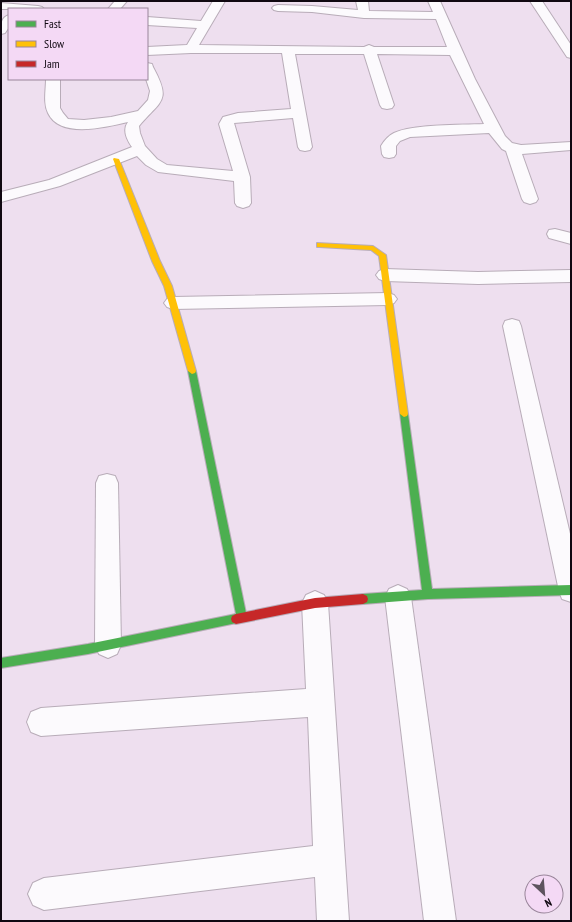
<svg xmlns="http://www.w3.org/2000/svg" width="572" height="922" viewBox="0 0 572 922" font-family="'PT Sans Narrow',sans-serif">
	<rect width="100%" height="100%" fill="#eedfef"/>
	<g fill="none" stroke-linecap="round" stroke-linejoin="round">
		<defs>
			<g id="street">
				<path d="M115,1h12l-7,8h-12z"/>
				<path d="M213,1h12l-26,44 165,2 5,-2 5,2h73l-11,-28 -72,-1 -52,-6 -34,-1 -4,-1 -2,-2 2,-2 4,-1 34,1 46,4 -2,-9h12l1,10 64,1 -5,-11h12l35,78 30,57 7,7 9,2 50,-3v8l-49,4 16,45 -2,3 -6,2 -6,-2 -2,-3 -16,-48 -4,-2 -13,-16 -79,4 -10,4 -4,5v8l-2,3 -5,1 -5,-1 -2,-3 -1,-8c3,-5 7,-10 13,-13 18,-9 67,-8 90,-9l-34,-69 -73,-1 17,51 -2,3 -5,1 -5,-1 -2,-3 -16,-51h-69l17,93 -2,3 -5,1 -5,-1 -2,-3 -5,-29 -59,5 16,54 1,26 -2,3 -6,2 -6,-2 -2,-3 -1,-22 -76,-9 -12,-7 -9,-9 -77,30 -59,16v-10l48,-12 83,-33c-5,-7 -10,-17 -4,-25 -22,5 -68,17 -80,-9 -5,-10 -2,-23 -2,-34h14v29l3,5 5,6 16,1 27,-3 27,-6 10,-11 2,-9 -4,-12 1,-16 5,1 1,3c19,35 8,33 -14,59l1,7 5,13 12,13 10,6 66,6 -14,-47 4,-7 15,-4 53,-4 -9,-56h-91l-44,2v-8l40,-2 10,-17 -50,-3v-8l54,4z"/>
				<path d="M530,1h12l29,44v13l-4,-1z"/>
				<path d="M1,3l37,3 4,1 2,2h-43z"/>
				<path d="M9,15v12l-4,6 -4,1c0,-8 -1,-16 8,-19z"/>
				<path d="M555,229l16,4v11l-22,-6 -2,-4 2,-4z"/>
				<path d="M385,269l93,3 93,-2v12l-93,2 -93,-3 -6,-2 -3,-4 3,-4z"/>
				<path d="M388,293l6,2 3,4 -3,4 -6,2 -215,4 -6,-2 -3,-4 3,-4 6,-2z"/>
				<path d="M512,319l7,2 2,5 50,212v64l-9,-3 -3,-8 -56,-265 2,-5z"/>
				<path d="M107,474l8,2 3,7 3,162 -4,9 -9,4 -9,-4 -4,-9 1,-162 3,-7z"/>
				<path d="M398,585l9,4 4,8 45,324h-32l-39,-324 4,-8z"/>
				<path d="M315,591l9,4 4,8 21,318h-32l-2,-44 -271,33 -11,-5 -5,-11 5,-11 11,-5 269,-32 -5,-129 -267,19 -10,-4 -4,-10 4,-10 10,-4 265,-19 -4,-86 4,-8z"/>
			</g>
			<g id="fast">
				<path d="M192,368l4,3 51,247 -1,3 -158,33 -87,14v-10l87,-14 148,-30 -48,-243z"/>
				<path d="M404,411l4,3 24,175 139,-4v10l-143,4 -65,5 -4,-2 -1,-3 1,-3 4,-2 59,-4 -22,-176z"/>
			</g>
			<g id="slow">
				<path d="M114,158l5,1 41,102 12,25 24,85 -1,2 -3,1 -4,-3 -24,-85 -12,-25 -39,-102z"/>
				<path d="M317,243l56,3 13,9 22,159 -1,2 -3,1 -4,-3 -21,-158 -8,-6 -52,-3h-2z"/>
			</g>
			<path id="jam" d="M363,594l4,2 1,3 -1,3 -4,2 -48,4 -79,16 -4,-2 -1,-3 1,-3 4,-2 79,-16z"/>
		</defs>
		<use href="#street" stroke="#b8acb8" stroke-width="2"/>
		<use href="#fast" stroke="#b8acb8" stroke-width="2"/>
		<use href="#slow" stroke="#b8acb8" stroke-width="2"/>
		<use href="#jam" stroke="#b8acb8" stroke-width="2"/>
		<use href="#street" fill="#fcfafd" fill-rule="evenodd"/>
		<use href="#fast" fill="#4caf50" fill-rule="evenodd"/>
		<use href="#slow" fill="#ffc107" fill-rule="evenodd"/>
		<use href="#jam" fill="#c62828" fill-rule="evenodd"/>
	</g>
	<rect width="572" height="922" fill="none" stroke="#100811" stroke-width="4"/>
	<rect x="8" y="8" width="140" height="72" fill="#f4d9f5" stroke="#99859a"/>
	<rect x="16" y="21" width="20" height="6" fill="#4caf50" stroke="#99859a"/>
	<text x="44" y="28" font-size="12" fill="#100811">Fast</text>
	<rect x="16" y="41" width="20" height="6" fill="#ffc107" stroke="#99859a"/>
	<text x="44" y="48" font-size="12" fill="#100811">Slow</text>
	<rect x="16" y="61" width="20" height="6" fill="#c62828" stroke="#99859a"/>
	<text x="44" y="68" font-size="12" fill="#100811">Jam</text>
	<g transform="translate(544 894) rotate(154)"><circle r="19" fill="#f4d9f5" stroke="#99859a"/>
	<path d="M0-3L7 15L0 10L-7 15Z" fill="#5e535f"/>
	<text y="-6" font-size="11" font-weight="bold" text-anchor="middle" fill="#100811">N</text>
	</g>
</svg>
